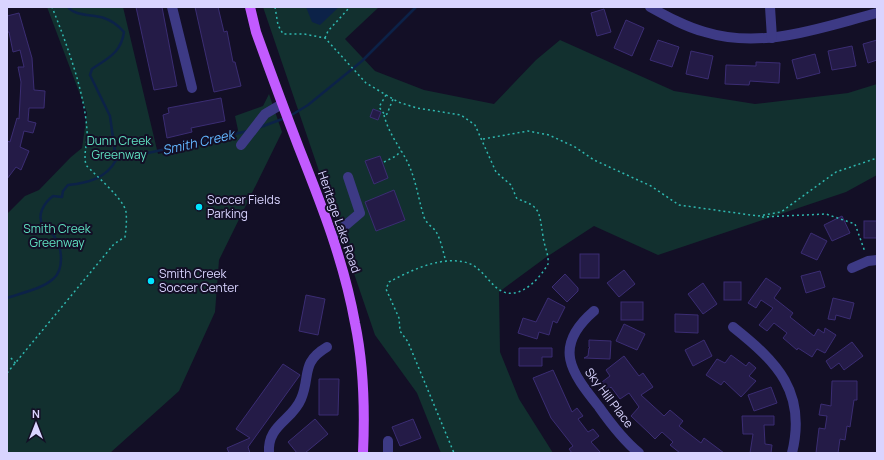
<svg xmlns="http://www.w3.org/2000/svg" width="884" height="460" viewBox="0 0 884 460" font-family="Manrope,sans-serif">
	<rect width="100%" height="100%" fill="#130f26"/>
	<g fill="#12302f">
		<path d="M47,7h76l35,147 77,-17 3,-7 -3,-14 28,-10 6,-12 13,38 -63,128 -4,52 -36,79 -69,62h-103v-239l18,-18 14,-6 32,-33 11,-9 5,-35z"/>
		<path d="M263,7h116l-34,32 30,32 49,19 70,14 42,-44 24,-20 114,51 81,13 93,-11 29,-9v91l-31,17 -188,63 -64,-29 -49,32 -46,34 1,60 19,47 34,54h-112l-24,-60 -42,-58z"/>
	</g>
	<path fill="#0c2248" d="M306,7h33l-19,18 -8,-3z"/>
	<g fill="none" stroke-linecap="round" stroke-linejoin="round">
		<g stroke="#0c2248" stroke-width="2.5">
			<path d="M68,7c8,10 25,7 36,11 9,3 14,7 20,14 -3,21 -16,26 -32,37l-2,6 20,41 6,44"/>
			<path d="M290,116l18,-11 54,-44 54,-54"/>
			<path d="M258,128l27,-10"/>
			<path d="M7,298c14,-5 35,-9 46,-19 11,-9 10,-31 1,-43 -3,-4 -8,-7 -11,-11 -7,-10 2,-23 10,-29l9,1 1,-6 5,-6c19,-2 38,-6 48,-25l132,-29"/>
		</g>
	</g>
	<g fill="#241b47" stroke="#3b2d73">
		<path d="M136,7h26l15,79 -23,4z"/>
		<path d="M195,7h23l6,25 3,-1 6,31h2l6,24 -27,6z"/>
		<path d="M604,9l7,23 -14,4 -6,-23z"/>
		<path d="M19,13l13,45 2,32 11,1 -1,17h-15l-1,13 8,2 -3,10 -9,-2 -4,16 9,4 -8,19 -5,-3 -9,12v-38l3,1 7,-24 2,1 2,-37 -3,-15h6l-4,-17 -7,2 -4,-20h-2v-16z"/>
		<path d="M626,20l18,8 -12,28 -18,-8z"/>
		<path d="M658,40l21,7 -7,20 -22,-7z"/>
		<path d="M877,40v20l-9,3 -5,-19z"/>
		<path d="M852,46l4,20 -24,4 -4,-19z"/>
		<path d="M691,51l22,5 -5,23 -22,-5z"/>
		<path d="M815,54l5,19 -23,6 -5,-19z"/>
		<path d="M756,62l24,1 -1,20 -29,-2 -1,4 -24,-1 1,-19 30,1z"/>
		<path d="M221,98l4,23 -34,7 1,4 -25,6 -4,-23 6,-2 -1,-5z"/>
		<path d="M373,109l8,3 -3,8 -8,-3z"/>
		<path d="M380,156l8,22 -14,6 -9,-23z"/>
		<path d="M394,190l11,30 -29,11 -11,-29z"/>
		<path d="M842,216l8,17 -18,8 -8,-16z"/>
		<rect x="864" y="221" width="13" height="17"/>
		<path d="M811,233l16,8 -10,19 -16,-7z"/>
		<rect x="580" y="254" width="19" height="24"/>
		<path d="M624,270l11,14 -16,13 -12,-14z"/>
		<path d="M820,271l5,16 -19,6 -5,-17z"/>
		<path d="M565,274l13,14v3l-11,11 -15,-15z"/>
		<path d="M766,278l15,10 -7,10 19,15 -3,4 24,19 4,-7 6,4 1,-5 11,7 -11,18 -8,-4 -5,8 -14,-9 -1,2 -14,-12 4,-5 -13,-10 -7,8 -8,-6 14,-17 -12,-8 -5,8 -8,-5z"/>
		<rect x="724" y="282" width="17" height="18"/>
		<path d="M703,283l14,21 -14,10 -15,-20z"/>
		<path d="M306,295l19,4 -7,36 -19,-4z"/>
		<path d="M548,298l17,9 -8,16 -4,-2 -4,14 -10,-3 -2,7 -19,-6 5,-15 13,4z"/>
		<path d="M833,298l21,5 -4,16 -14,-4 -1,5 -7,-1z"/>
		<rect x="621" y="302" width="22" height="18"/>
		<path d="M675,314l23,1v18l-23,-1z"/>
		<path d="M624,324l21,10 -8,16 -21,-9z"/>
		<path d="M589,340l22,1 -1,18 -26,-1 4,-2 1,-8h1l-1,-1z"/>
		<path d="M704,340l8,16 -19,10 -8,-16z"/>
		<path d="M852,342l11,14 -19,14 -5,-7 -8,6 -5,-8z"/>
		<path d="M519,348h33v9h-10v9h-23z"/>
		<path d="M731,355l15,11 3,-4 7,6 -7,8 7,5 -15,16 -17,-16 -3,4 -15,-10 11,-16 8,4z"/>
		<path d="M624,356l15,20 4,-3 10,14 -12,8 23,21 6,-6 13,11 -4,5 22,17 3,-5 20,15h-44l-10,-8 3,-3 -11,-10 -7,7 -6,-6 -18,-17 8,-9 -10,-14 -9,6 -9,-12 -3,3 -6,-8 8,-6 -4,-6z"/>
		<path d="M283,364l17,11 -52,72 2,6h-21l-2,-5 23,-10 -14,-9z"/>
		<path d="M553,370l19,42 5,-4 6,8 -5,3 10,13 5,-3 6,7 -8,6 10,11h-29l-3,-4 4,-3 -22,-28 -18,-40z"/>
		<path d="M319,379h20l-1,36h-19z"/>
		<path d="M832,381h25v19h-3l-4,27 -3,-1 -2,14 -5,-1 -2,14h-22l3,-25 6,1 2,-13 -8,-1 2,-11 10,2z"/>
		<path d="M771,387l6,16 -23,8 -6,-16z"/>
		<path d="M742,416h32v9h-10l1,19 7,1 -1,8h-21l3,-19h-10z"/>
		<path d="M315,419l13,15 -23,19h-8l-9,-11z"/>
		<path d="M413,419l8,19 -21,8 -8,-19z"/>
	</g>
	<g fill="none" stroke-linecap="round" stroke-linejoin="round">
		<g stroke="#2fb8b0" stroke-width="1.5" stroke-dasharray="2 3" stroke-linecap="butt">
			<path d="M275,7l3,18 5,9h21l21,4 41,45 32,19 19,6 44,7 14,10 21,47 15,13 6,14c25,7 22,15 26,37 1,10 6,18 5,28 -5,9 -15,21 -25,26 -28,14 -34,-20 -55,-27 -26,-8 -56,7 -79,19l-3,7 13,29 1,13 8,11 46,111"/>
			<path d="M325,38l3,-7 22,-24"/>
			<path d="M386,95l-7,12 6,8 2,-1 6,-15"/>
			<path d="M384,115c4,17 15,31 23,46 9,18 11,37 17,56 2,6 7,9 11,13 6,9 8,22 11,32"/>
			<path d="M483,139l45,-8 21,4 26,12 19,13 57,26 28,19 79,11 23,-4 55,-40 41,-14"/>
			<path d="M384,162l12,-6 5,-5"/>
			<path d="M762,217l64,-3 29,10 10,28"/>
			<path d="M11,358l5,6"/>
			<path d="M7,373l107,-129 11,-7c1,-8 2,-16 1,-25 -2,-13 -30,-36 -40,-47 -3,-12 2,-22 1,-34 -2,-38 -21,-89 -35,-124"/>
		</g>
		<g stroke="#3d3a85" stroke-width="10">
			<path d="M172,7l20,81"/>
			<path d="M650,7c18,10 36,20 55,25 58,18 117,-5 172,-19"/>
			<path d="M770,7l2,31"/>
			<path d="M241,145l24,-31 17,-10"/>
			<path d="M333,236l27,-23 -12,-36"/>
			<path d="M852,268l16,-7 9,-1"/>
			<path d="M594,311c-42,36 -23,61 5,96 12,17 24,33 40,46"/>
			<path d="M733,327c44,35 74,65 59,126"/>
			<path d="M269,453c-2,-28 23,-32 32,-54 10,-23 -1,-36 26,-52"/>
			<path d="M388,453v-12"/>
		</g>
		<path stroke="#c25bff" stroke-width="10" d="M250,7l6,25c14,39 28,77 43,116 23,58 45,114 56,175 9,43 10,86 8,130"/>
	</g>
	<g fill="#00e5ff" stroke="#130f26" stroke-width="1.5">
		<circle cx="199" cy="207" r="4"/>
		<circle cx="151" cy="281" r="4"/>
	</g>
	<g text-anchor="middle" stroke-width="4" stroke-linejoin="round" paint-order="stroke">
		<g font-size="12" fill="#5fe0c0" stroke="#130f26">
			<text x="119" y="145">Dunn Creek<tspan x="119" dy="14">Greenway</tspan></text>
			<text x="57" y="233">Smith Creek<tspan x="57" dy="14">Greenway</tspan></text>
		</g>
		<g font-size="12" fill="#d9d4ff" stroke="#130f26" text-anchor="start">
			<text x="207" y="204">Soccer Fields<tspan x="207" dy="14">Parking</tspan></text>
			<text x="159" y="278">Smith Creek<tspan x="159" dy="14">Soccer Center</tspan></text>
		</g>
		<g font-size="12" fill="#d9d4ff" stroke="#130f26">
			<text transform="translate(339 222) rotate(71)" y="4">Heritage Lake Road</text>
			<text transform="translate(609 398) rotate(53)" y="4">Sky Hill Place</text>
		</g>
		<g font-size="13" font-style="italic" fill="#62b6ff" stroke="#130f26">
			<text transform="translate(198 142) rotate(-13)" y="5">Smith Creek</text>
		</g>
	</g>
	<rect width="884" height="460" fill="none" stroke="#d9d4ff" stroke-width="16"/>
	<g transform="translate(36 424)" stroke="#130f26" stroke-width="3" paint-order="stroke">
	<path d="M0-3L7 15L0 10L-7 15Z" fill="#d9d4ff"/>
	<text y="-6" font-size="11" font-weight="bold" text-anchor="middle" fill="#d9d4ff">N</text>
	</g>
</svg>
